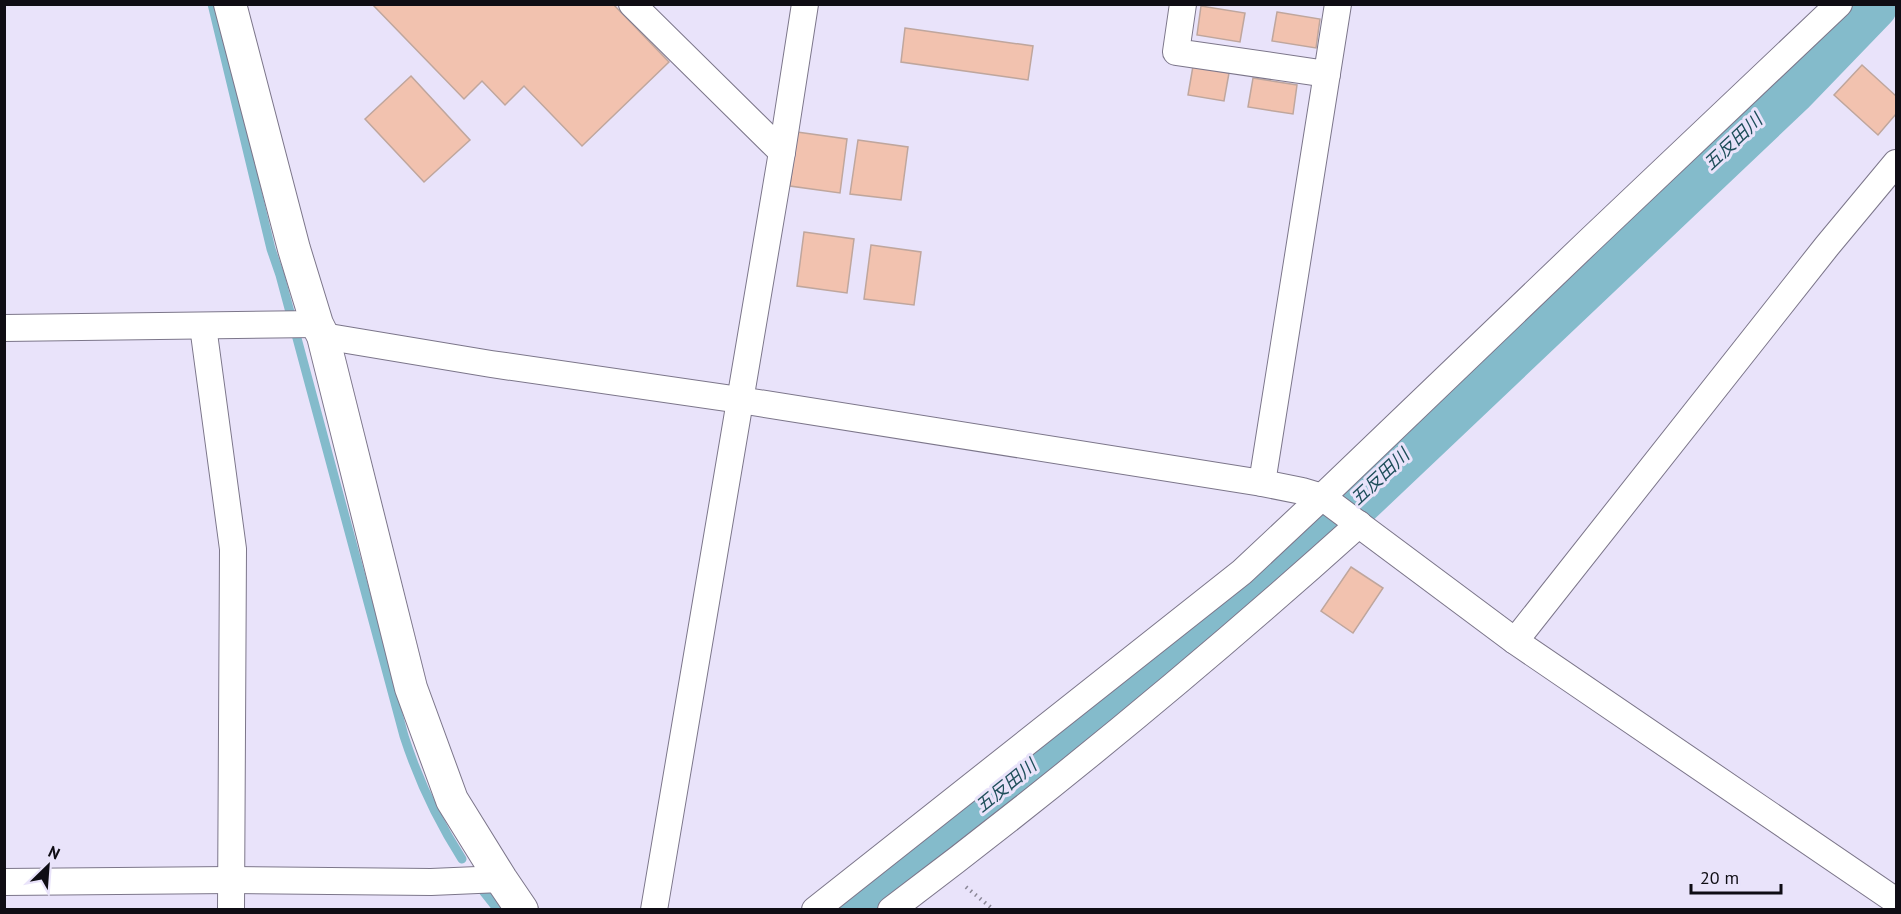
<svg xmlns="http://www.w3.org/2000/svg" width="1901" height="914" viewBox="0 0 1901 914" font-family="'PT Sans','Noto Sans JP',sans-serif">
	<rect width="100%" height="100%" fill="#e9e3fa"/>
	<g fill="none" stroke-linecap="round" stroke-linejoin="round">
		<g stroke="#84bbcb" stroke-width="9">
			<path d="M212,4l59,245 9,26 124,461c14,43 33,84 58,123"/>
			<path d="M483,891l15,19"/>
		</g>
		<path stroke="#84bbcb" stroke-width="54" d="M855,910l350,-283 144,-121 440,-417 82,-85"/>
	</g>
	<g fill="#f2c2af" stroke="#bfa69d" stroke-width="1.5">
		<path d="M372,4h241l56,58 -87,84 -58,-60 -19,19 -23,-24 -18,18z"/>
		<path d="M1201,6l44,7 -5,29 -43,-7z"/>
		<path d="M1277,12l43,7 -4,29 -44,-7z"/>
		<path d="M905,28l128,18 -5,34 -127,-18z"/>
		<path d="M1862,65l34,31v18l-18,21 -44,-40z"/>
		<path d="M1193,66l36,7 -5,28 -36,-6z"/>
		<path d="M411,76l59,64 -46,42 -59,-63z"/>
		<path d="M1253,78l44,7 -4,29 -45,-7z"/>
		<path d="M797,132l50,7 -7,54 -50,-7z"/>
		<path d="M858,140l50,7 -7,53 -51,-6z"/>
		<path d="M804,232l50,7 -7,54 -50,-7z"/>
		<path d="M871,245l50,7 -7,53 -50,-6z"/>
		<path d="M1351,567l32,21 -30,45 -32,-22z"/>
	</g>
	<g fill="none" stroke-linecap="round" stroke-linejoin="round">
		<defs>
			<g id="minor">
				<path d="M632,4l150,148"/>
				<path d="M1183,4l-7,48 151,22"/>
				<path d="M203,326l30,223 -2,361"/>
				<path d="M4,328l313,-4"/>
				<path d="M323,336l168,28 249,36 522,83 40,8 20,6 193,144 381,260"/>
				<path d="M1262,483l76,-479"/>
				<path d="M1515,641l312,-395 69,-83"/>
				<path d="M4,882l227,-2 200,2 70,-3"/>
				<path d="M654,910l128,-758 23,-148"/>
				<path d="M815,910l427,-338 80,-75 266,-255 251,-238"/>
				<path d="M891,910c162,-122 318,-251 468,-386"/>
			</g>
			<path id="tertiary" d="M230,4l64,245 23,75 6,12 88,352 41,112 49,79 21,31"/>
		</defs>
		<use href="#minor" stroke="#7c768a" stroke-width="28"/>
		<use href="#tertiary" stroke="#7c768a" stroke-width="34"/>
		<path stroke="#8b8797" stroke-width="4" stroke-dasharray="1.5 4.5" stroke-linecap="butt" d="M966,887l28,23"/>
		<use href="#minor" stroke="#fff" stroke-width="26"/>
		<use href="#tertiary" stroke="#fff" stroke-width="32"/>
	</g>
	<g text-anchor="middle" stroke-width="6" stroke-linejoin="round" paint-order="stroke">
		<g font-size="18" font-style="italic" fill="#1e4e5a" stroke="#e9e3fa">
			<text transform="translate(1733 142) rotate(-43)" y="6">五反田川</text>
			<text transform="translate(1380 477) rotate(-43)" y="6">五反田川</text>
			<text transform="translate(1006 786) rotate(-39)" y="6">五反田川</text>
		</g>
	</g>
	<rect width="1901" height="914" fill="none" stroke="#0f0d14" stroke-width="12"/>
	<g transform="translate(48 866) rotate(25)" stroke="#e9e3fa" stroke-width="4.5" paint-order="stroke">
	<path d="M0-4.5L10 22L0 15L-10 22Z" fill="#0f0d14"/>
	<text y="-9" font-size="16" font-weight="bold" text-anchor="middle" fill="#0f0d14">N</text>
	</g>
	<path d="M1691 884v9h90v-9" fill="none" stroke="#0f0d14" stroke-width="3"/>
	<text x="1700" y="884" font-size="18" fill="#0f0d14" stroke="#e9e3fa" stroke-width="4.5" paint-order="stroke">20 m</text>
</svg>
